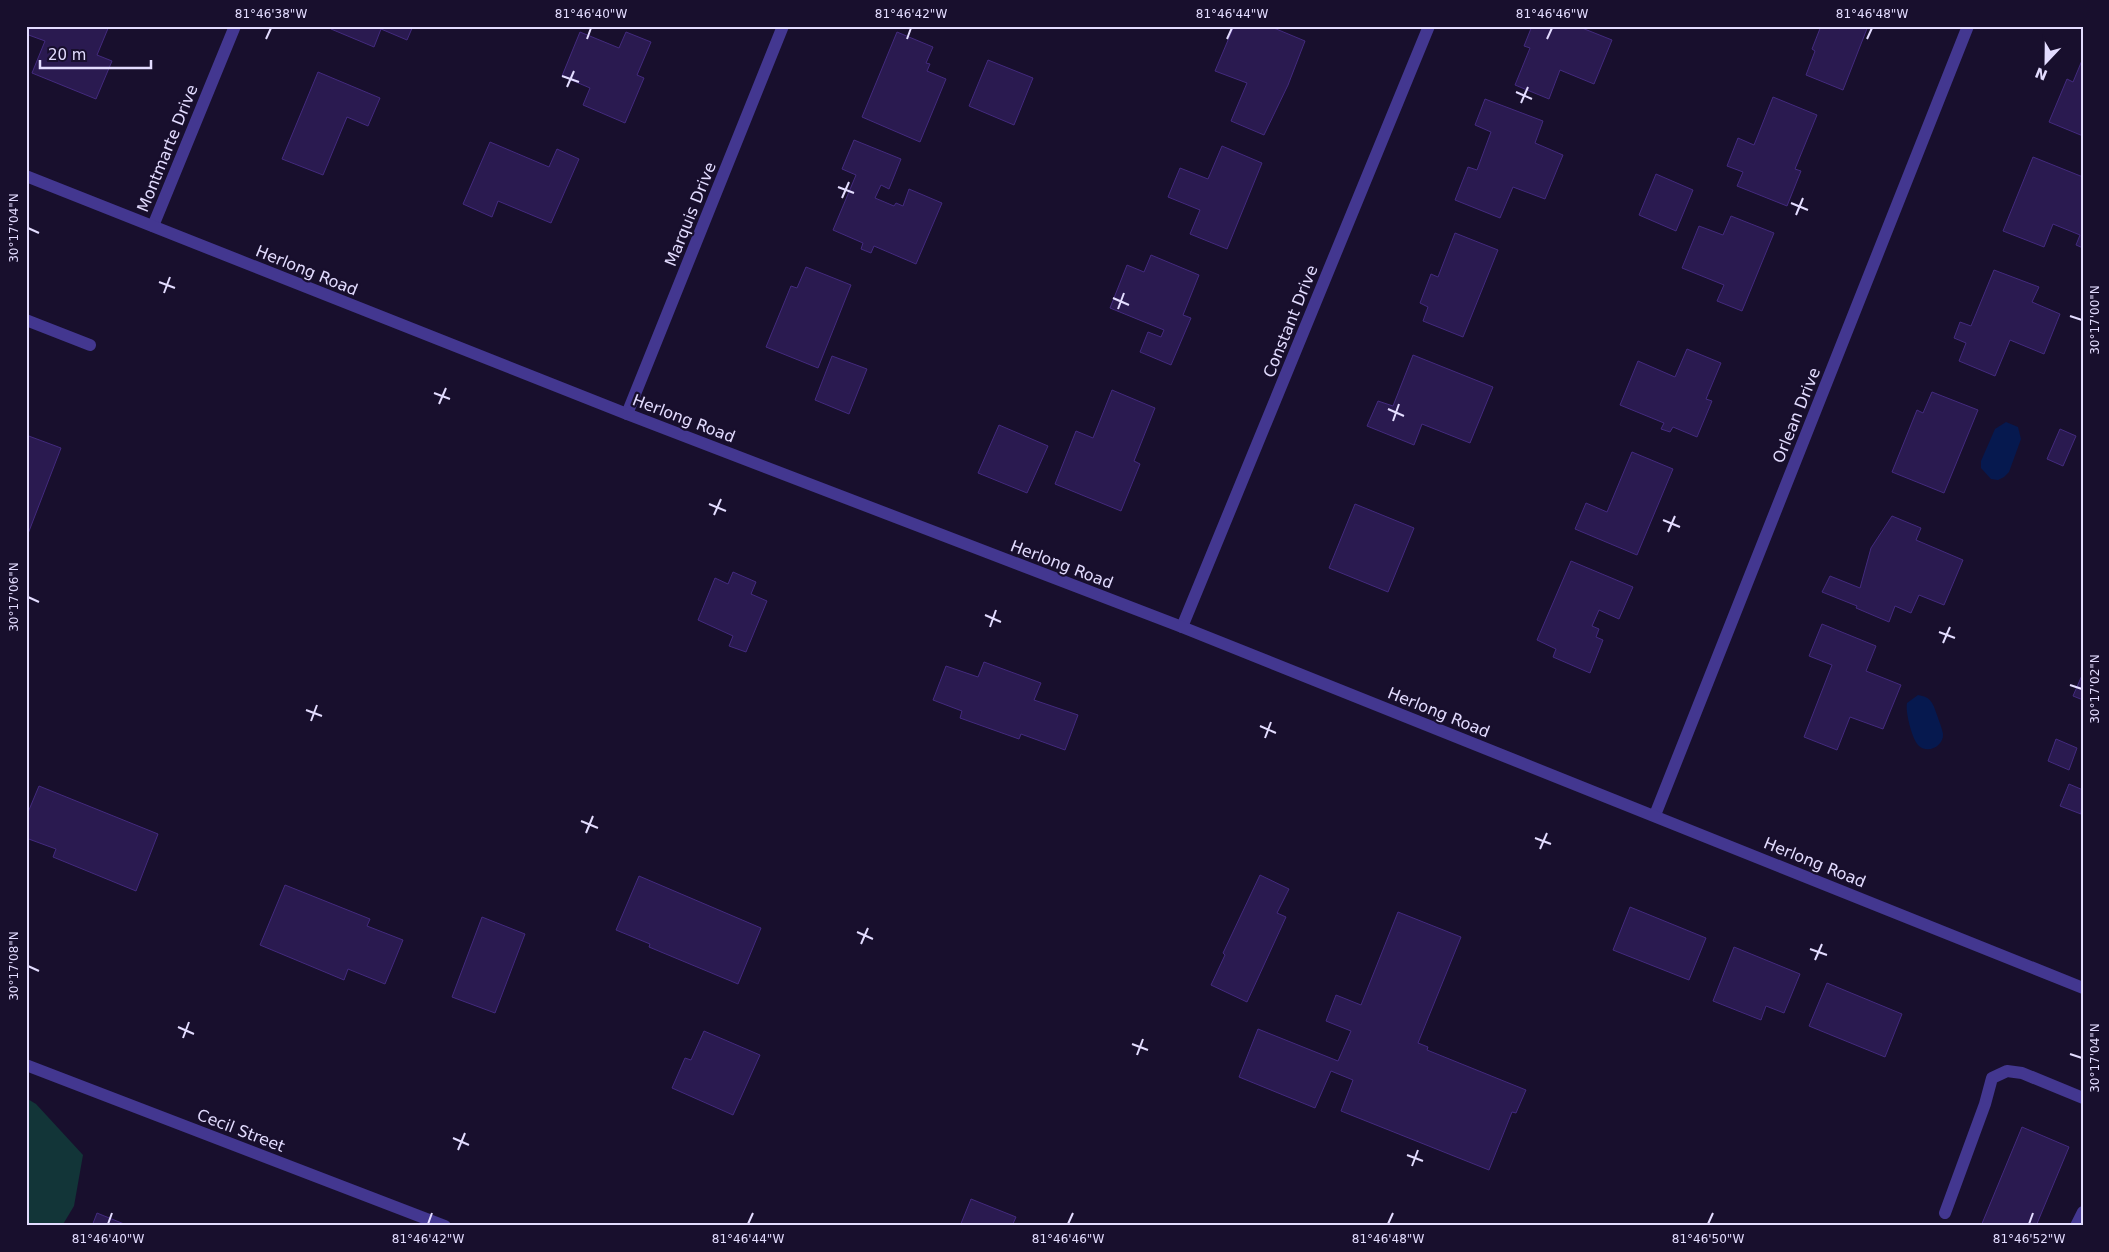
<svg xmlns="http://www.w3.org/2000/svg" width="2109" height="1252" viewBox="0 0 2109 1252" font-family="'DejaVu Sans',sans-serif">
	<rect width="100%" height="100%" fill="#180f2d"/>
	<path fill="#123538" d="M26,1098l10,6 47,51 -9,51 -12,20h-36z"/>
	<g fill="#06194f">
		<path d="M2006,422l12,5 3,12 -12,33 -5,5 -6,3 -7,-1 -10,-11v-7l14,-32z"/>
		<path d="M1918,695c13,2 15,8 19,20 2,6 5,13 6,19 1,12 -15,20 -24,12 -7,-6 -14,-35 -12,-43z"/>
	</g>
	<g fill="#2a1a50" stroke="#432a7e">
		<path d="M26,26h83l-12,29 15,6 -16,38 -64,-26 13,-32 -19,-7z"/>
		<path d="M333,26h80l-6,14 -26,-11 -7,18 -43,-18z"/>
		<path d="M1234,26h35l36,15 -17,44 -24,50 -33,-14 16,-38 -32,-12z"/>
		<path d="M1532,26h45l35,14 -18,44 -34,-14 -11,29 -34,-14 15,-37 -6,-2z"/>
		<path d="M1821,26h47l-25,64 -37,-15 9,-24 -3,-2z"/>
		<path d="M580,32l39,16 7,-16 25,10 -14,33 7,3 -19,45 -42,-18 7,-17 -28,-12z"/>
		<path d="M897,32l36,15 -7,16 4,1 -3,7 19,8 -26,63 -58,-25z"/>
		<path d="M2083,58v78l-34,-14 18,-43 6,3z"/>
		<path d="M988,60l45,18 -19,47 -45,-19z"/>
		<path d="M318,72l62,26 -12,28 -21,-9 -24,58 -41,-16z"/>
		<path d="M1773,97l44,18 -22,54 6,2 -14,35 -50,-20 6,-14 -16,-6 11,-28 16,7z"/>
		<path d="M1485,99l58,22 -8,22 28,12 -18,44 -32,-12 -13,31 -45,-18 13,-33 9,3 14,-38 -16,-7z"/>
		<path d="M854,140l47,19 -12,30 -8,-4 -6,13 19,8 2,-3 7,3 6,-17 33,14 -26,61 -42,-18 -3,7 -10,-4 2,-6 -30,-13 23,-55 -14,-6z"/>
		<path d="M490,142l59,25 8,-18 22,10 -28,64 -53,-22 -6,16 -29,-13z"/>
		<path d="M1222,146l40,17 -35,86 -37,-15 10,-24 -32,-13 12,-29 28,11z"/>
		<path d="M2033,157l50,20v71l-7,-3 4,-10 -27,-11 -9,23 -41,-16z"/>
		<path d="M1656,174l37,16 -17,41 -37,-16z"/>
		<path d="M1731,216l43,17 -32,78 -25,-10 7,-16 -42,-17 17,-42 24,9z"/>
		<path d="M1455,233l43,17 -35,87 -40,-16 5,-14 -8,-4 11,-29 7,3z"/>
		<path d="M1151,255l48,20 -16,40 8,3 -20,47 -31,-13 8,-20 13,5 3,-7 -54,-22 17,-43 17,7z"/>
		<path d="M806,267l45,18 -33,83 -52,-21 25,-61 6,2z"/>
		<path d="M1994,270l45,17 -7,15 28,12 -16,40 -34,-14 -15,36 -36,-15 7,-18 -12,-5 6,-16 11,4z"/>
		<path d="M1687,349l34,14 -15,36 6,2 -15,36 -24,-10 -3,5 -9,-3 3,-6 -44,-18 18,-44 37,16z"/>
		<path d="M1413,355l80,32 -23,56 -48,-19 -8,21 -47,-19 11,-25 15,5z"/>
		<path d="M832,356l35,13 -18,45 -34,-14z"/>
		<path d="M1112,390l43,18 -21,53 6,3 -19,47 -66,-27 21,-53 17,7z"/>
		<path d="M1932,392l46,18 -34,83 -52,-21 25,-62 6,3z"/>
		<path d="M999,425l49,21 -21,47 -49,-20z"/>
		<path d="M2060,429l16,7 -13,30 -16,-7z"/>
		<path d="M26,435l35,13 -35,91z"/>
		<path d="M1632,452l41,17 -36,86 -62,-26 11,-26 21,9z"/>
		<path d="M1355,504l59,24 -26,64 -59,-24z"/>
		<path d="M1892,516l29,12 -5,12 47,20 -19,45 -25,-10 -8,18 -16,-7 -6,16 -33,-14 1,-2 -35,-14 8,-16 30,12 11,-40z"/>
		<path d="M1571,561l62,26 -14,32 -20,-9 -7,16 7,3 -3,8 7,3 -13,33 -37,-16 3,-8 -19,-9z"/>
		<path d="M733,572l23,10 -5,12 16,7 -21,51 -17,-6 4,-10 -35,-16 17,-42 13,6z"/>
		<path d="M1822,624l54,22 -10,25 35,14 -18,44 -33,-12 -13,33 -33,-13 28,-72 -23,-9z"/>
		<path d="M984,662l57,21 -7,17 44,15 -13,35 -44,-16 -2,5 -59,-21 2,-7 -29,-11 13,-34 32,11z"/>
		<path d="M2083,673v27l-10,-4z"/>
		<path d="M2056,739l21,9 -8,22 -21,-9z"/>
		<path d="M2069,784l14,6 -2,24 -21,-8z"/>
		<path d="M39,786l119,48 -22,57 -83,-34 3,-8 -30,-11v-21z"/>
		<path d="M1260,875l29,14 -12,24 9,4 -39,85 -36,-17 14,-30 -2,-2z"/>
		<path d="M639,876l122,52 -23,56 -89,-37 1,-3 -34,-14z"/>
		<path d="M285,885l85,34 -3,7 36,14 -18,44 -37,-15 -4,11 -84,-35z"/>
		<path d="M1630,907l76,31 -17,42 -76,-30z"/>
		<path d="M1398,912l63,25 -43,106 10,4 -1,3 99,40 -10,23 -4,-1 -23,58 -148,-59 12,-31 -22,-9 -16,37 -76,-31 19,-48 80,32 13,-30 -25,-10 10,-26 25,10z"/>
		<path d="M482,917l43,17 -30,79 -43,-16z"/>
		<path d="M1734,947l66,27 -16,39 -18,-7 -5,14 -48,-19z"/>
		<path d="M1827,983l75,31 -17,43 -76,-31z"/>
		<path d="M704,1031l56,24 -27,60 -61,-27 13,-30 6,2z"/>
		<path d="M2022,1127l47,20 -33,79h-55z"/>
		<path d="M971,1199l45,18 -4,9h-52z"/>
		<path d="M97,1213l32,13h-37z"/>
	</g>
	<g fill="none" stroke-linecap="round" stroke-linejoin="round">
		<g stroke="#433790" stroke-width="12">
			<path d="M26,320l64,25"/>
			<path d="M1945,1213l40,-109 7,-26 15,-7 15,2 61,25"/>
			<path d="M2076,1226l7,-14"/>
		</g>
		<g stroke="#433790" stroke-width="12">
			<path d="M153,226l82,-200"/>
			<path d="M627,414l156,-388"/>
			<path d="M1182,627l247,-601"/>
			<path d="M1655,815l313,-789"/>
			<path d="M26,1065l419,161"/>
		</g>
		<path stroke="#433790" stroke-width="12" d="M26,176l601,238 555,213 901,361"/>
	</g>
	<path fill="none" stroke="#e3dcff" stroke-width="2" d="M266,39l5,-11M587,39l4,-11M907,39l4,-11M1227,39l5,-11M1547,39l5,-11M1867,39l5,-11M562,76l17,6M567,87l7,-16M1516,92l16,7M1521,103l7,-16M838,187l16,6M842,198l7,-16M1791,203l17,7M1796,215l7,-17M28,228l11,5M159,282l16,6M164,293l6,-16M1113,298l16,7M1118,309l6,-16M2070,316l12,4M434,393l16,6M439,404l7,-16M1388,409l16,7M1393,421l6,-17M709,504l17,7M714,515l7,-16M1663,520l17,7M1668,532l7,-16M28,597l11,5M985,615l16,7M990,627l6,-17M1939,632l16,6M1943,643l7,-16M2070,685l12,4M306,710l16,6M311,721l6,-16M1260,726l16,7M1265,738l6,-16M581,821l17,7M586,833l7,-17M1535,838l16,6M1540,849l7,-16M857,932l16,7M861,944l7,-16M1810,949l17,6M1815,960l7,-16M28,966l11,5M178,1027l16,7M183,1038l6,-16M1132,1044l16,6M2070,1054l12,4M1137,1055l6,-16M453,1138l16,7M458,1150l7,-17M1407,1155l16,6M1412,1166l6,-16M108,1224l4,-11M428,1224l4,-11M748,1224l5,-11M1068,1224l5,-11M1388,1224l5,-11M1708,1224l5,-11M2029,1224l4,-11"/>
	<g text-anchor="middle" stroke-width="4.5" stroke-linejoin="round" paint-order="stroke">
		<g font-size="16" fill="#e3dcff" stroke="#180f2d">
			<text transform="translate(167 148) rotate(-68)" y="6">Montmarte Drive</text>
			<text transform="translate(690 214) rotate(-68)" y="6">Marquis Drive</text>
			<text transform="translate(307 270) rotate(22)" y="6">Herlong Road</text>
			<text transform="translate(1290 321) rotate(-68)" y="6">Constant Drive</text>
			<text transform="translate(1796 415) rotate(-68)" y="6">Orlean Drive</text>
			<text transform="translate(684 418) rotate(21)" y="6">Herlong Road</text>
			<text transform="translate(1062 564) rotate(21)" y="6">Herlong Road</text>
			<text transform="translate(1439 712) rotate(22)" y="6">Herlong Road</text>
			<text transform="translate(1815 862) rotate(22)" y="6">Herlong Road</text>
			<text transform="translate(241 1130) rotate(21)" y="6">Cecil Street</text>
		</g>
	</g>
	<rect width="2109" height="1252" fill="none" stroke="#180f2d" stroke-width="55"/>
	<g transform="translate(2046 62) rotate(202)" stroke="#180f2d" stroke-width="4" paint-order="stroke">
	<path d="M0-4L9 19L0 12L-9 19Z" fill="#e3dcff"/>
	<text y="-8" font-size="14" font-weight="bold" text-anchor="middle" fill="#e3dcff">N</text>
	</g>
	<path d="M40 60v8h111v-8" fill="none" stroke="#e3dcff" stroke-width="2.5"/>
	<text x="48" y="60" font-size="15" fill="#e3dcff" stroke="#180f2d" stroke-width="4" paint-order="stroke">20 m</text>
	<rect x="28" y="28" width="2054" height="1196" fill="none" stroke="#e3dcff" stroke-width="2"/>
	<g font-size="12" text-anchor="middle" fill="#e3dcff">
		<text x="271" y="18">81°46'38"W</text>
		<text x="591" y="18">81°46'40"W</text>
		<text x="911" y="18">81°46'42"W</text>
		<text x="1232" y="18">81°46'44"W</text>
		<text x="1552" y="18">81°46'46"W</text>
		<text x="1872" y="18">81°46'48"W</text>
		<text transform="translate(14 228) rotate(-90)" y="4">30°17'04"N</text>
		<text transform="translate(2095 320) rotate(-90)" y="4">30°17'00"N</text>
		<text transform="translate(14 597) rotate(-90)" y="4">30°17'06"N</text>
		<text transform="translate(2095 689) rotate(-90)" y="4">30°17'02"N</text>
		<text transform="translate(14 966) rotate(-90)" y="4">30°17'08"N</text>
		<text transform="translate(2095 1058) rotate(-90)" y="4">30°17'04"N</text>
		<text x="108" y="1243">81°46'40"W</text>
		<text x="428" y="1243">81°46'42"W</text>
		<text x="748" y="1243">81°46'44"W</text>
		<text x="1068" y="1243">81°46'46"W</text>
		<text x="1388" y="1243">81°46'48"W</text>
		<text x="1708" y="1243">81°46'50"W</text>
		<text x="2029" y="1243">81°46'52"W</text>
	</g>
</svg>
